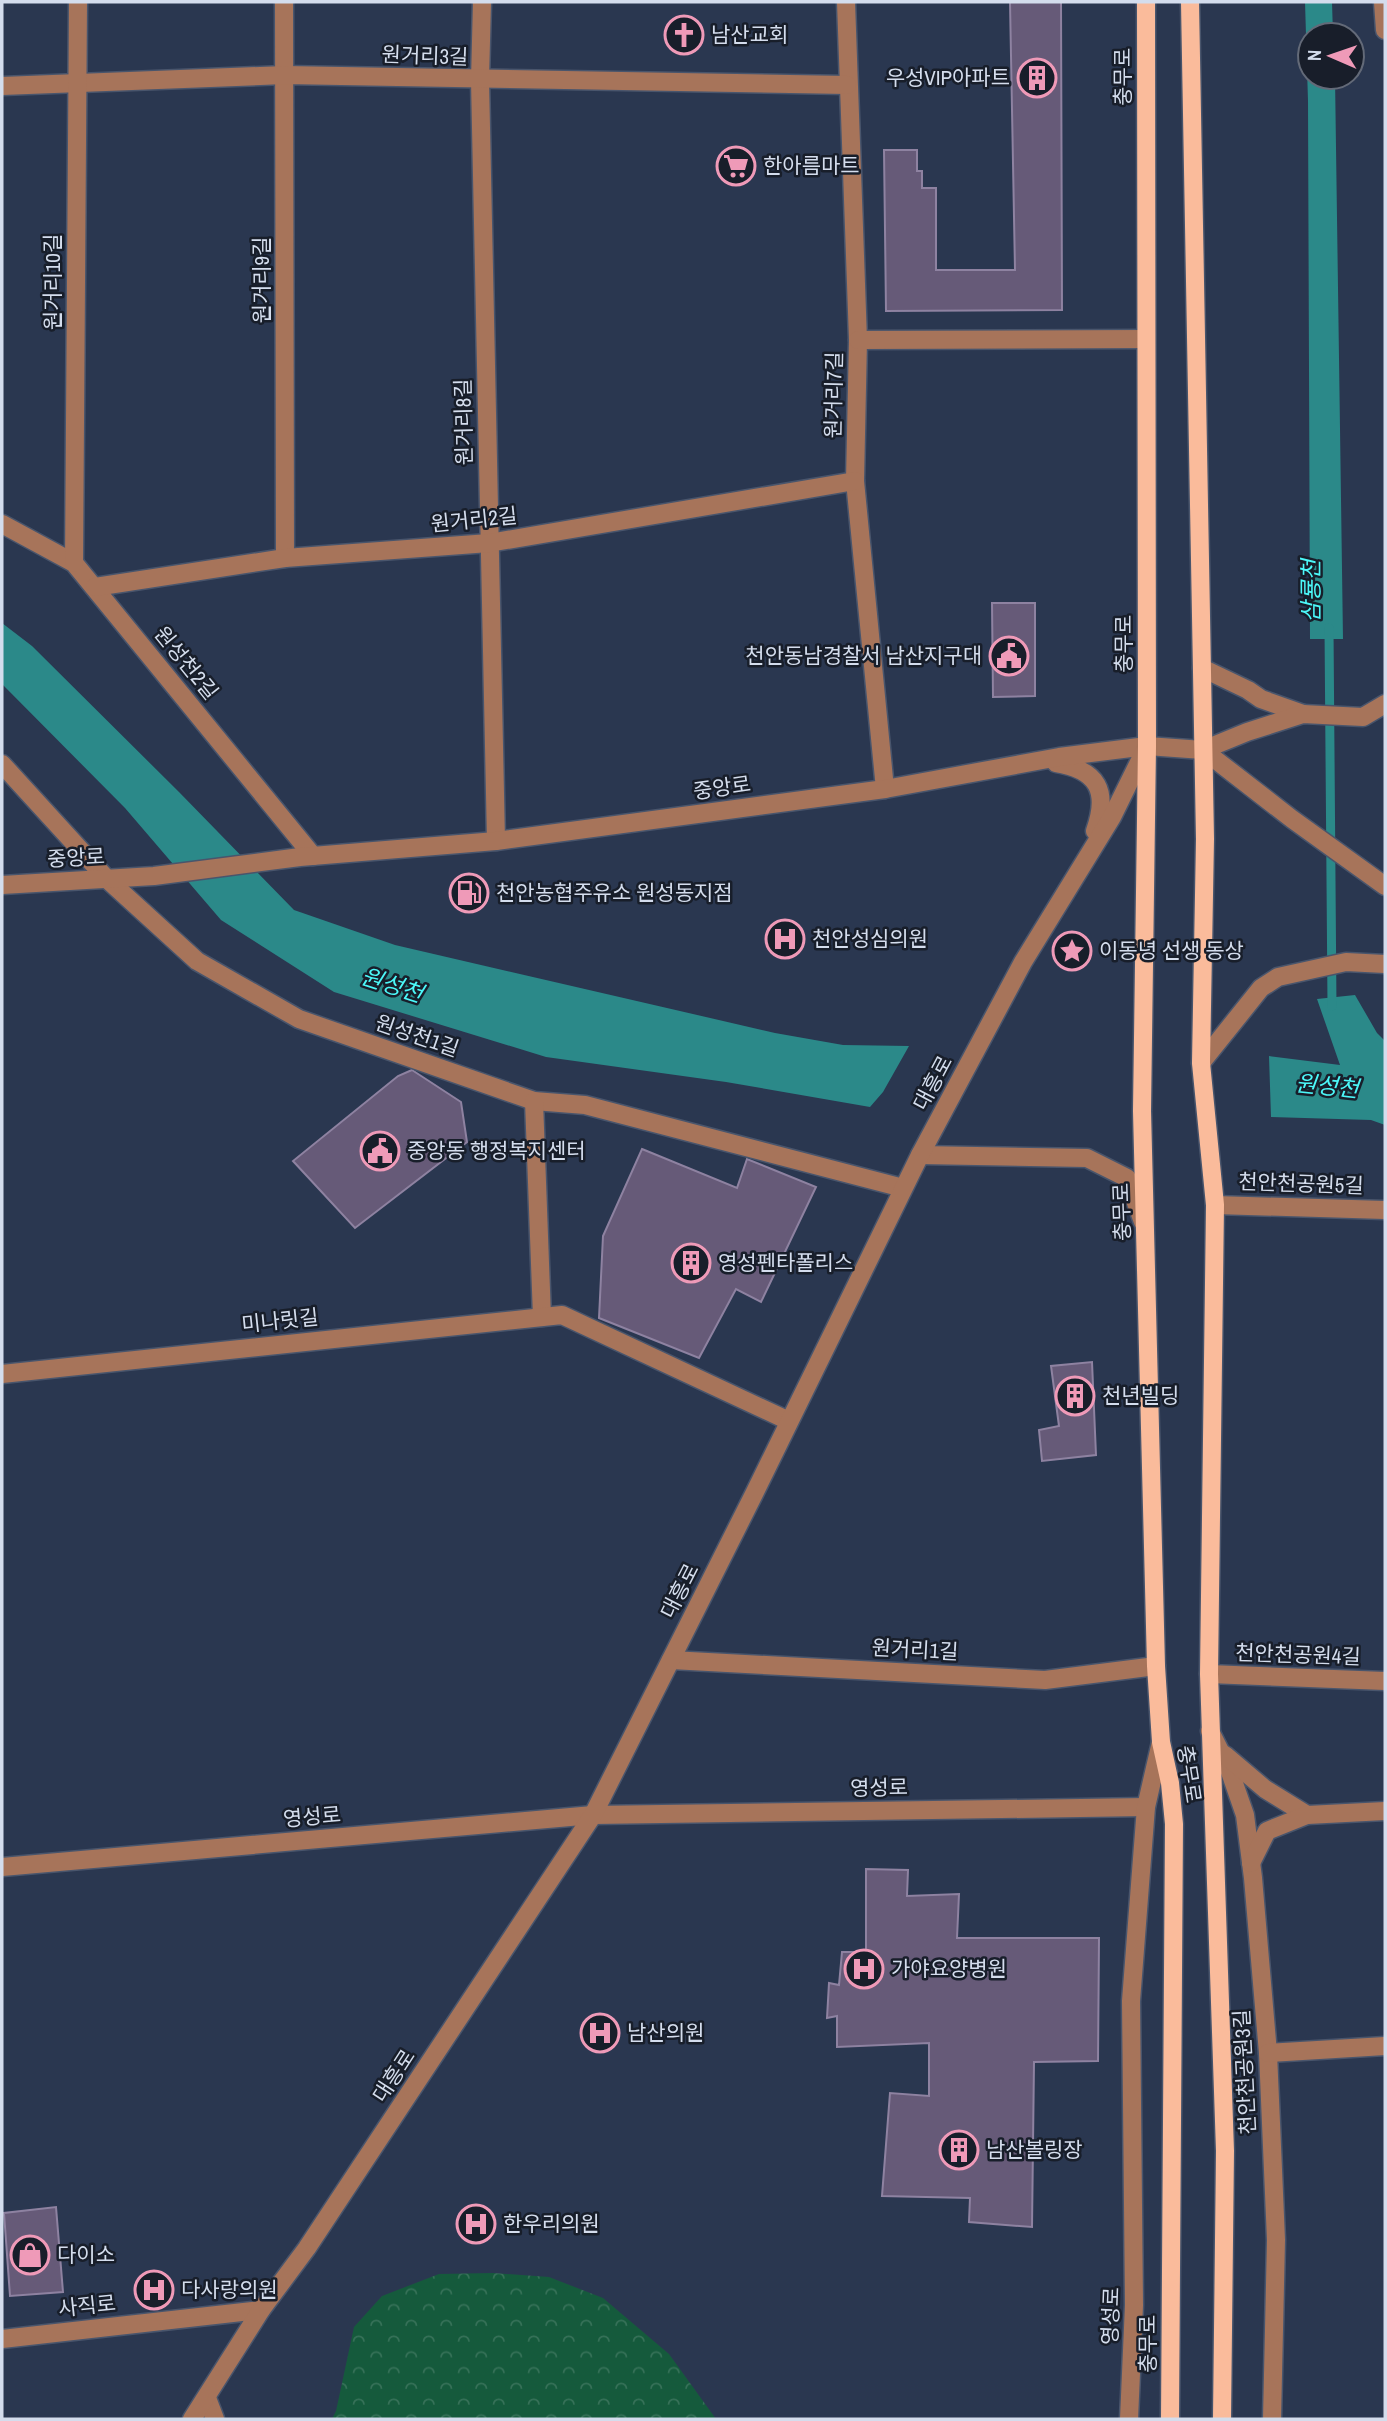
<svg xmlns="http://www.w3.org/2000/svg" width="1387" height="2421" viewBox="0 0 1387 2421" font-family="'Archivo Narrow','Noto Sans KR',sans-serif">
	<defs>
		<pattern id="forest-crowns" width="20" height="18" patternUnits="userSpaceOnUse" patternTransform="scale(1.75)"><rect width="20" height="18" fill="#155a3c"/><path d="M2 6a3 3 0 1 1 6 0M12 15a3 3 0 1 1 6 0" fill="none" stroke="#367158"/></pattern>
	</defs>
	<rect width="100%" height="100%" fill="#2a3750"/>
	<path fill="url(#forest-crowns)" d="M493,2273l56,4 54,21 66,56 47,65h-384l4,-8 18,-84 28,-31 57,-22z"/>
	<g fill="#2b8989">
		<path d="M1305,2h27l1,33h-23v42h25l8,562h-33l-2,-538z"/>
		<path d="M2,623l30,23 147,146 115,118 101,35 380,88 68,12 66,1 -26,46 -13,15 -144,-25 -180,-25 -212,-65 -113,-72 -96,-112 -123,-124z"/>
		<path d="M1355,995l22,38 8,8v84l-14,-5 -100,-3 -2,-61 71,9 -23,-66z"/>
	</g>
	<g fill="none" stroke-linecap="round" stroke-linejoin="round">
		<path stroke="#2b8989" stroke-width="9" d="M1329,628l3,378"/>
	</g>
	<g fill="#665a78" stroke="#8e82a1" stroke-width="2">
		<path d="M1010,2h51l1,308 -176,1 -2,-161h33v21h5v17h14v82h79z"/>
		<path d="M992,603h43v93l-42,1z"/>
		<path d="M412,1070l49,32 6,40 -112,86 -62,-67 105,-85z"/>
		<path d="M642,1149l95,39 10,-29 69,28 -55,115 -25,-13 -37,69 -100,-40 4,-82z"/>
		<path d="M1092,1362l4,93 -54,6 -3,-31 20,-4 -8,-60z"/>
		<path d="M866,1869l42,1 -1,26 52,-2 -2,44h142l-1,123 -64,1 -2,165 -63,-5 1,-24 -88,-2 8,-103 39,3v-53l-92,4v-31l-10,2 2,-35 10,2 3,-33h24z"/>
		<path d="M56,2207l7,85 -53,4 -6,-83z"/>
	</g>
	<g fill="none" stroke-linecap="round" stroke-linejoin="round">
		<defs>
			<g id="minor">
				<path d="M284,2l1,556"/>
				<path d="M482,2l-2,78 16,761"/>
				<path d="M846,2l12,338 -3,141 30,308"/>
				<path d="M1383,2l2,28"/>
				<path d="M2,86l283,-11 562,10"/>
				<path d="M858,340l288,-1"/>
				<path d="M2,524l72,39 239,293"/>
				<path d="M74,563l4,-561"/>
				<path d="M95,587l190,-29 204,-15 366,-62"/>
				<path d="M1202,668l46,22 13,9 42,15"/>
				<path d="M1203,750l44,-18 56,-18 60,3 22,-13"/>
				<path d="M1056,763c42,7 53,28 39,68"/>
				<path d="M2,764l105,115 90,82 102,58 235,82 51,4 318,83"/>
				<path d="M2,885l152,-9 146,-19 196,-16 389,-52 174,-32 88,-11 56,4 89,69 93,67"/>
				<path d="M1201,1063l60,-75 17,-11 68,-15 39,2"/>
				<path d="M534,1101l8,216"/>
				<path d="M920,1155l167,3 40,20 16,44"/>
				<path d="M1215,1205l170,5"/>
				<path d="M2,1374l560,-59 227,106"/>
				<path d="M671,1660l374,20 111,-14"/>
				<path d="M1209,1674l176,7"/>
				<path d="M1210,1731l19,38 16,46 8,63 15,175 8,187 -4,179"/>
				<path d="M1225,1755l40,34 42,26"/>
				<path d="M1251,1863l16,-32 40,-16 78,-4"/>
				<path d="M2,1867l591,-52 553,-8"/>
				<path d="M1268,2053l117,-7"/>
				<path d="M2,2339l259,-29"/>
				<path d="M207,2398l8,21"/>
				<path d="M192,2419l69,-109 46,-62 286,-433 161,-321 166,-339 103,-193 89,-145 35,-71"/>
				<path d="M1129,2419l5,-114 -3,-304 15,-194 15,-65"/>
			</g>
			<g id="major">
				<path d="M1146,2l1,744 -5,365 14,555 5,76 9,41 4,41 -4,595"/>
				<path d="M1190,2l15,837 -4,224 14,142 -6,469 16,477 -3,268"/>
			</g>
		</defs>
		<use href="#minor" stroke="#49556c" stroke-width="21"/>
		<use href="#major" stroke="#49556c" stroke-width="21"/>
		<use href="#minor" stroke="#a7745a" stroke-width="18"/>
		<use href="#major" stroke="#fabb9b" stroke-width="18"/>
	</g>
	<defs>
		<symbol id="church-ring" viewBox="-11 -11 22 22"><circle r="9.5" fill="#181e2a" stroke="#ef9ab8" stroke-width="1.5"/><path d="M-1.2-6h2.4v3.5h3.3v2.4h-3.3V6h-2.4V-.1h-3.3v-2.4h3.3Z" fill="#ef9ab8"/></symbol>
		<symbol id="building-ring" viewBox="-11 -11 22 22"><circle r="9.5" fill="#181e2a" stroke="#ef9ab8" stroke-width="1.5"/><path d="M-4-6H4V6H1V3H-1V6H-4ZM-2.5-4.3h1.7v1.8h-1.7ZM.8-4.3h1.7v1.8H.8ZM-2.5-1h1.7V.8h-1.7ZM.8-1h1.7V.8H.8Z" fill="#ef9ab8"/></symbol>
		<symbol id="supermarket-ring" viewBox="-11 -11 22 22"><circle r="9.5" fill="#181e2a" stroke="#ef9ab8" stroke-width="1.5"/><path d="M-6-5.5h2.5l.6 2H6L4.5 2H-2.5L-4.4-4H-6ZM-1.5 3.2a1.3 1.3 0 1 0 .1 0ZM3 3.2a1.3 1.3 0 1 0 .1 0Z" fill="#ef9ab8"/></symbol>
		<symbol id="civic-ring" viewBox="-11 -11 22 22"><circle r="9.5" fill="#181e2a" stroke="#ef9ab8" stroke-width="1.5"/><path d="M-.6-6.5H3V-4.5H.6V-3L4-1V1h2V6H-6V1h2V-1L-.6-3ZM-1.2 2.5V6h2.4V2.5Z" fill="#ef9ab8"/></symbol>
		<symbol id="fuel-ring" viewBox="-11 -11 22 22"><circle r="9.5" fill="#181e2a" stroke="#ef9ab8" stroke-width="1.5"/><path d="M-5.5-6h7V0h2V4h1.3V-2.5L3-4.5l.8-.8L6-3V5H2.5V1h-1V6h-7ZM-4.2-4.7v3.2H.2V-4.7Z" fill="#ef9ab8"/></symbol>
		<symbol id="hospital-ring" viewBox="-11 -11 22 22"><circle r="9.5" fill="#181e2a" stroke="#ef9ab8" stroke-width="1.5"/><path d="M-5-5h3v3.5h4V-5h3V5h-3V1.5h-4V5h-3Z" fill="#ef9ab8"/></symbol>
		<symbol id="sight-ring" viewBox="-11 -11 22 22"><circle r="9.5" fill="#181e2a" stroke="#ef9ab8" stroke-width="1.5"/><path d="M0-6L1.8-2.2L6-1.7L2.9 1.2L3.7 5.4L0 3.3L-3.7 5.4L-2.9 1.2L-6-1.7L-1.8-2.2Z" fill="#ef9ab8"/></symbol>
		<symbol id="shop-ring" viewBox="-11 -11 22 22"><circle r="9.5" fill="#181e2a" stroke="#ef9ab8" stroke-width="1.5"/><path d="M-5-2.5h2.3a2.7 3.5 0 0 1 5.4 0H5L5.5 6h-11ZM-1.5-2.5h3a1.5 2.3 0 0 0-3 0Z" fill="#ef9ab8"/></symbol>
	</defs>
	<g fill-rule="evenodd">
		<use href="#church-ring" x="662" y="13" width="44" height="44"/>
		<use href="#building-ring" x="1015" y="56" width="44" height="44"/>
		<use href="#supermarket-ring" x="714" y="144" width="44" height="44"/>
		<use href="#civic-ring" x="987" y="634" width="44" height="44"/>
		<use href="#fuel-ring" x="447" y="871" width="44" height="44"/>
		<use href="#hospital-ring" x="763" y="917" width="44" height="44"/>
		<use href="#sight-ring" x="1050" y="929" width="44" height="44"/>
		<use href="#civic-ring" x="358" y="1129" width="44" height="44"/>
		<use href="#building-ring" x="669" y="1241" width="44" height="44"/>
		<use href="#building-ring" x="1053" y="1374" width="44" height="44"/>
		<use href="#hospital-ring" x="842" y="1947" width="44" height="44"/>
		<use href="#hospital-ring" x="578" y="2011" width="44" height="44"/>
		<use href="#building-ring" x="937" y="2128" width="44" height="44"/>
		<use href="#hospital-ring" x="454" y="2202" width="44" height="44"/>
		<use href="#shop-ring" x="8" y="2233" width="44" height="44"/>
		<use href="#hospital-ring" x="132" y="2268" width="44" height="44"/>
	</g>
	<g text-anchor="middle" stroke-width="5" stroke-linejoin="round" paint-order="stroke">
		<g font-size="21" fill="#d4dded" stroke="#181e2a" text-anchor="start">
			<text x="711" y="42">남산교회</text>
			<text x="1010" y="85" text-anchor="end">우성VIP아파트</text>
			<text x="763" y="173">한아름마트</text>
			<text x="982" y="663" text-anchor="end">천안동남경찰서 남산지구대</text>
			<text x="496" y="900">천안농협주유소 원성동지점</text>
			<text x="812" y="946">천안성심의원</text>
			<text x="1099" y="958">이동녕 선생 동상</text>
			<text x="407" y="1158">중앙동 행정복지센터</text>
			<text x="718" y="1270">영성펜타폴리스</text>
			<text x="1102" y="1403">천년빌딩</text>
			<text x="891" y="1976">가야요양병원</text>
			<text x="627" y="2040">남산의원</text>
			<text x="986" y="2157">남산볼링장</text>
			<text x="503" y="2231">한우리의원</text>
			<text x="57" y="2262">다이소</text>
			<text x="181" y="2297">다사랑의원</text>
		</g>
		<g font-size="21" fill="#d4dded" stroke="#181e2a">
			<text transform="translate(425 56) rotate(2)" y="7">원거리3길</text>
			<text transform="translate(1123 77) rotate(-90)" y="7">충무로</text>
			<text transform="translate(262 280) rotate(-90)" y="7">원거리9길</text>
			<text transform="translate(53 282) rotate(-90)" y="7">원거리10길</text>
			<text transform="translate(834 395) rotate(-89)" y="7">원거리7길</text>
			<text transform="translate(464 422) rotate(-91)" y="7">원거리8길</text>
			<text transform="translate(474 520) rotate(-6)" y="7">원거리2길</text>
			<text transform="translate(1124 644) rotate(-90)" y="7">충무로</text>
			<text transform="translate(186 663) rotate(51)" y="7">원성천2길</text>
			<text transform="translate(722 788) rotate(-8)" y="7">중앙로</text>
			<text transform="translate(76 858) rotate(-3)" y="7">중앙로</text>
			<text transform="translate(417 1036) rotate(19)" y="7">원성천1길</text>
			<text transform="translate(933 1083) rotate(-62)" y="7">대흥로</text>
			<text transform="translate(1301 1184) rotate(2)" y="7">천안천공원5길</text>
			<text transform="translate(1122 1212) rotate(-92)" y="7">충무로</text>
			<text transform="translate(280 1321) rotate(-6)" y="7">미나릿길</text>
			<text transform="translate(680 1591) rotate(-63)" y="7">대흥로</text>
			<text transform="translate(915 1650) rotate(3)" y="7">원거리1길</text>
			<text transform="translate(1298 1655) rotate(2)" y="7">천안천공원4길</text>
			<text transform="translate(1189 1774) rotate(81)" y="7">충무로</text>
			<text transform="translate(879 1788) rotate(-1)" y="7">영성로</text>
			<text transform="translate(312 1817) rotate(-5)" y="7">영성로</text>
			<text transform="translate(1245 2072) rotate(-93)" y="7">천안천공원3길</text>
			<text transform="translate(394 2076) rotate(-57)" y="7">대흥로</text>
			<text transform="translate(87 2306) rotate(-6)" y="7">사직로</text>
			<text transform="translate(1111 2316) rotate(-88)" y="7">영성로</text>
			<text transform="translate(1148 2344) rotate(-90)" y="7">충무로</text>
		</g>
		<g font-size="23" font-style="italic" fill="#4cf8f9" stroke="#181e2a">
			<text transform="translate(1311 591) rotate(-90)" y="8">삼룡천</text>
			<text transform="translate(392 985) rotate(18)" y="8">원성천</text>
			<text transform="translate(1327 1086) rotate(6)" y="8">원성천</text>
		</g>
	</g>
	<rect width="1387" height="2421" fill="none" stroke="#d4dded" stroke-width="7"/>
	<g transform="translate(1331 56) rotate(272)"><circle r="33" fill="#181e2a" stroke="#636a78" stroke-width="2"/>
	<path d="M0-5L12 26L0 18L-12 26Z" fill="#ef9ab8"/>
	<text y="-10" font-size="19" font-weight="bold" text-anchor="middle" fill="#d4dded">N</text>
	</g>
</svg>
